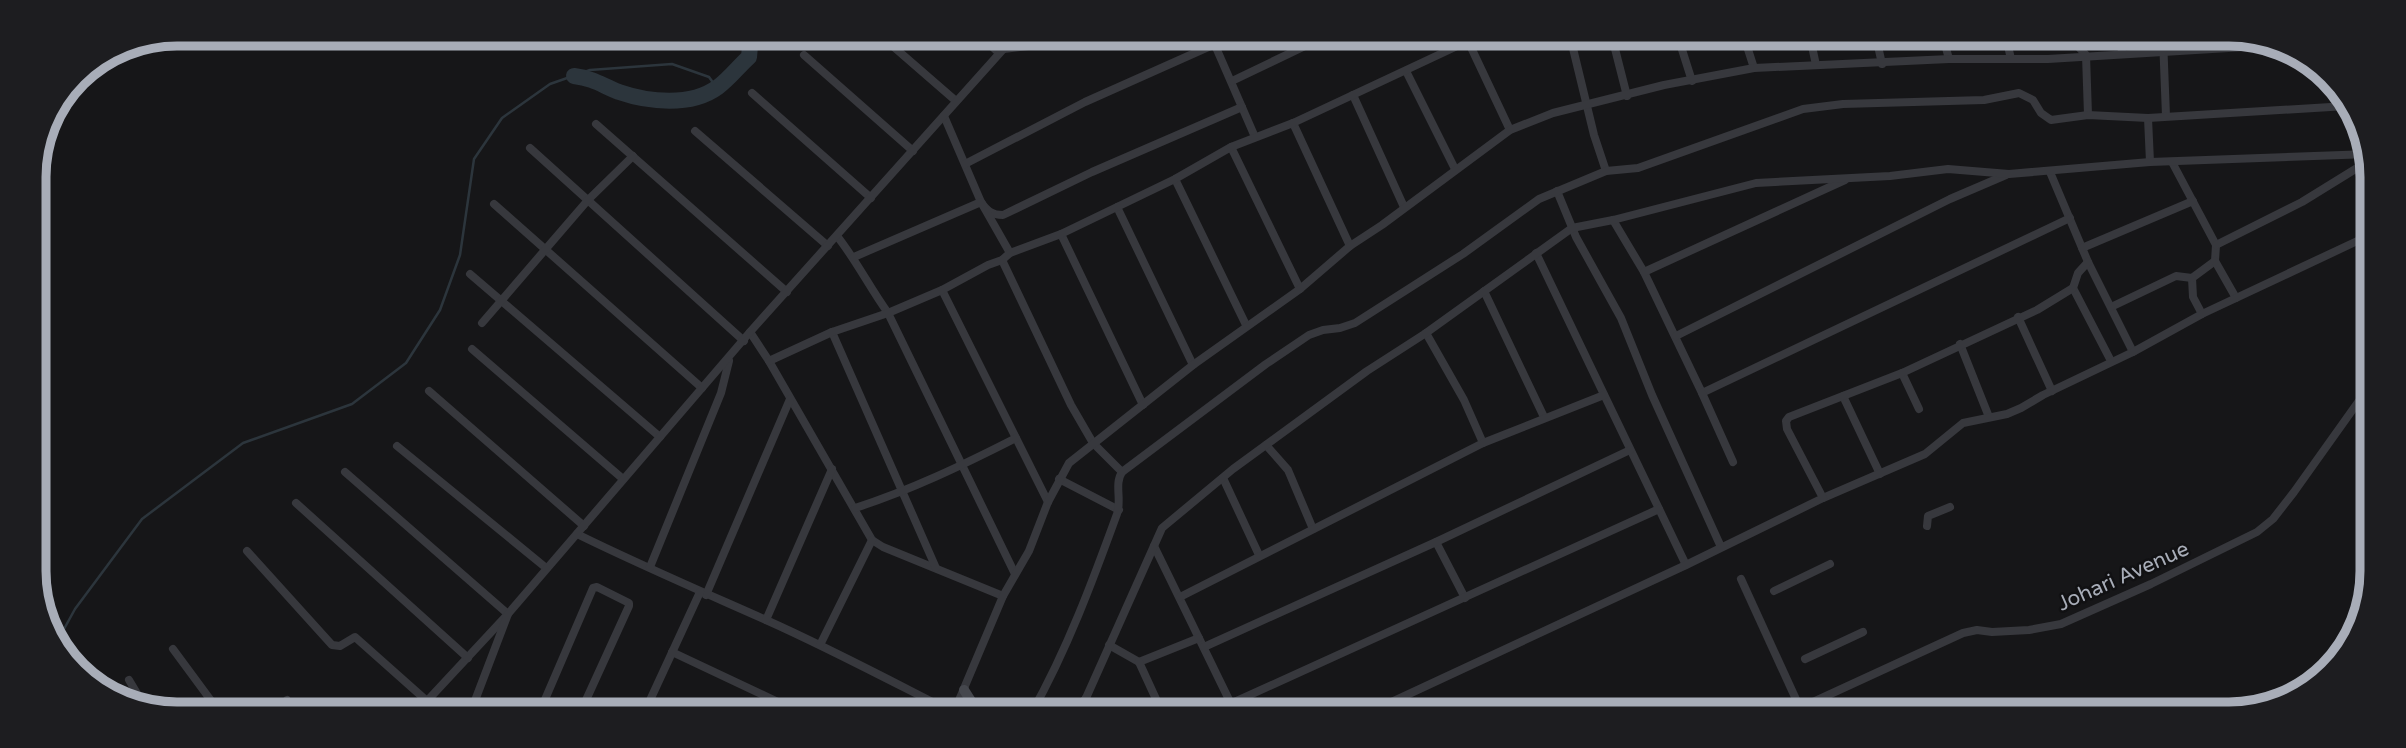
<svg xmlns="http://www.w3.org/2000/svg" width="2406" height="748" viewBox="0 0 2406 748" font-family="'Varela Round',sans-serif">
	<rect width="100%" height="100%" fill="#161618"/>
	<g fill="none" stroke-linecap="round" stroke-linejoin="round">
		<path stroke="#2c353c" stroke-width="2.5" d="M58,640l17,-31 67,-90 101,-76 109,-39 54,-41 34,-53 20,-55 14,-96 28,-41 48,-34 40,-14 82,-6 37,13 8,11"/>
		<path stroke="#2c353c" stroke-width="16" d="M574,76c21,3 27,9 45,16 29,10 72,15 99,-5 11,-8 21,-21 31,-30l2,-22"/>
		<g stroke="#37383d" stroke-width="8">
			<path d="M880,35l76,66"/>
			<path d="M980,35l19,18"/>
			<path d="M1211,36l44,101"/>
			<path d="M1570,36l24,99 12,36"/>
			<path d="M1612,37l15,59"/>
			<path d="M1678,37l14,44"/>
			<path d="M1744,37l10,31"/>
			<path d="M1810,37l6,28"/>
			<path d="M1876,37l6,27"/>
			<path d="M1943,37l6,22"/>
			<path d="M2006,37l5,22"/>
			<path d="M2073,38l2,5 11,12 2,60"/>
			<path d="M2121,38l1,16"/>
			<path d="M2163,38l3,78"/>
			<path d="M1468,41l11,-5"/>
			<path d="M1004,49l42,-5 40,-9"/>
			<path d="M804,55l109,96"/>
			<path d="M1406,71l49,98"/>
			<path d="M1232,81l94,-45"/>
			<path d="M752,93l119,105"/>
			<path d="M1353,95l51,112"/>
			<path d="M944,116l37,86c6,9 11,13 22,13l89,-43 150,-65"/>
			<path d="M2148,118l2,44"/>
			<path d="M1293,123l57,123"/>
			<path d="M596,124l191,168"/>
			<path d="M695,131l133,115"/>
			<path d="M1231,147l69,142"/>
			<path d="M530,148l214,193"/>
			<path d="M2172,162l44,83 -1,16 -23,17 1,19 9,17"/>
			<path d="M965,164l120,-62 130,-58"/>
			<path d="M2050,172l38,90 45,90"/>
			<path d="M1175,179l71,146"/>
			<path d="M1557,191l19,46 45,81 31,77 69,152"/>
			<path d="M494,204l208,184"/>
			<path d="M1117,207l76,158"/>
			<path d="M1613,220l31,52 58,121 368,-175"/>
			<path d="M1061,234l82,171"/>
			<path d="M837,236c19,24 33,52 51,77l127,261"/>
			<path d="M2216,245l86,-43 68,-42"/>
			<path d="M2082,248l111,-47"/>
			<path d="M1536,253l150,312"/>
			<path d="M854,257l127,-55 29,51"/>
			<path d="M1002,260l69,145 22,38 29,29"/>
			<path d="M2215,261l21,37"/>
			<path d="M1644,272l201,-92"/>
			<path d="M470,274l190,163"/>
			<path d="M2073,288l38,73"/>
			<path d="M942,290l106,212"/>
			<path d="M1484,291l60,126"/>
			<path d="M2111,307l65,-31 16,2"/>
			<path d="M2018,317l34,74"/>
			<path d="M482,323l106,-123 45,-44"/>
			<path d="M750,332l19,29 103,179 11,7 120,49"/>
			<path d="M832,332l104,236"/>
			<path d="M1426,333l38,67 19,43"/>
			<path d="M1676,336l274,-137 56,-24"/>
			<path d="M1960,344l29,73"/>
			<path d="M472,349l151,130"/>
			<path d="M769,361l63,-29 56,-19 54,-23 46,-25 14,-5 8,-7 51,-19 114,-55 56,-32 62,-24 175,-82 42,89"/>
			<path d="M1902,373l17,36"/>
			<path d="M429,391l155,135"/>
			<path d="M1702,393l31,69"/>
			<path d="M1843,396l37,78"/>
			<path d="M1266,445l22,25 25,59"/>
			<path d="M397,446l148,121"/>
			<path d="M345,472l163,142 -81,87 -13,10"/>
			<path d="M1223,478l36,77"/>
			<path d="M1059,479l60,31"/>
			<path d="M1823,498l102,-44 38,-31 44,-9 14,-6 22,-13 90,-43 69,-38 168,-79"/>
			<path d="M296,503l172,155"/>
			<path d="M855,508c56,-18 108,-43 161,-70"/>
			<path d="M1927,526l1,-10 22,-9"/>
			<path d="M577,534c63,31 126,58 189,86 63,28 125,61 186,92"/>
			<path d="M1436,542l29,56"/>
			<path d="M1154,546l81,166"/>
			<path d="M247,551l85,94 8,1 15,-9 72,64"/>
			<path d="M650,567l71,-174 8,-32"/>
			<path d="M1741,579l59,129"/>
			<path d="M1774,591l56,-27"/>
			<path d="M706,595l84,-196"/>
			<path d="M1180,597l303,-154 121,-48"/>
			<path d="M766,620l66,-151"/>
			<path d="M820,645l52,-105"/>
			<path d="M1109,645l30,17 60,-24"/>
			<path d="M1204,647l232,-105 194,-92"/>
			<path d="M173,649l45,61"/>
			<path d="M672,652l125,59"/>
			<path d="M1805,659l58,-27"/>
			<path d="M1139,662l23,50"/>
			<path d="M129,680l18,30"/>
			<path d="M1086,698l7,14"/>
			<path d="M287,700l5,10"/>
			<path d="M1230,704l429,-195"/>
			<path d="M471,711l37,-97 242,-282 266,-297"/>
			<path d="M540,711l53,-123 4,-1 32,16v3l-48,105"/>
			<path d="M645,711l55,-119"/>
			<path d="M954,712l49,-116 26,-45 19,-49 21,-39 124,-98 107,-76 50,-43 32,-21 128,-95 43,-17 111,-28 90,-17 195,-9h99l230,-14"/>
			<path d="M1032,712c35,-62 61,-132 85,-198 5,-14 -3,-30 5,-42l144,-108 43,-29 14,-5 17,-2 15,-5 108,-69 76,-55 67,-28 32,-3 165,-59 40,-5 141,-4 35,-7 14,7 8,13 10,7 37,-5 60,3 199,-12"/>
			<path d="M1074,712l12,-14 76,-170 71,-59 134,-98 59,-38 146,-105 41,-8 143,-37 134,-7 58,-7 61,5 141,-12 220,-8"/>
			<path d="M1368,713l318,-148 137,-67 -36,-69 -1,-8 3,-4 113,-44 135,-63 36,-22 5,-15 10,-11"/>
			<path d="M1802,714l-2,-6 163,-75 14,-3 15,2 37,-2 32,-6 90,-40 106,-52 16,-13 21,-27 67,-94 8,-4"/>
		</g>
		<path stroke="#45474d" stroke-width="10" d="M964,690l14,22"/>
	</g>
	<g text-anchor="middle" stroke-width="5" stroke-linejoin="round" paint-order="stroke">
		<g font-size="21" fill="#a8adb8" stroke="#111113">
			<text transform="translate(2123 576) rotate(-24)" y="7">Johari Avenue</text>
		</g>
	</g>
	<path d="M0 0H2406V748H0ZM177 46H2229A131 131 0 0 1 2360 177V571A131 131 0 0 1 2229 702H177A131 131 0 0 1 46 571V177A131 131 0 0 1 177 46Z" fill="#1d1d20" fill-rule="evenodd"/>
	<path fill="none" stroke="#a8adb8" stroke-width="9" d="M177 46H2229A131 131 0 0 1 2360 177V571A131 131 0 0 1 2229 702H177A131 131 0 0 1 46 571V177A131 131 0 0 1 177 46Z"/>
</svg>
